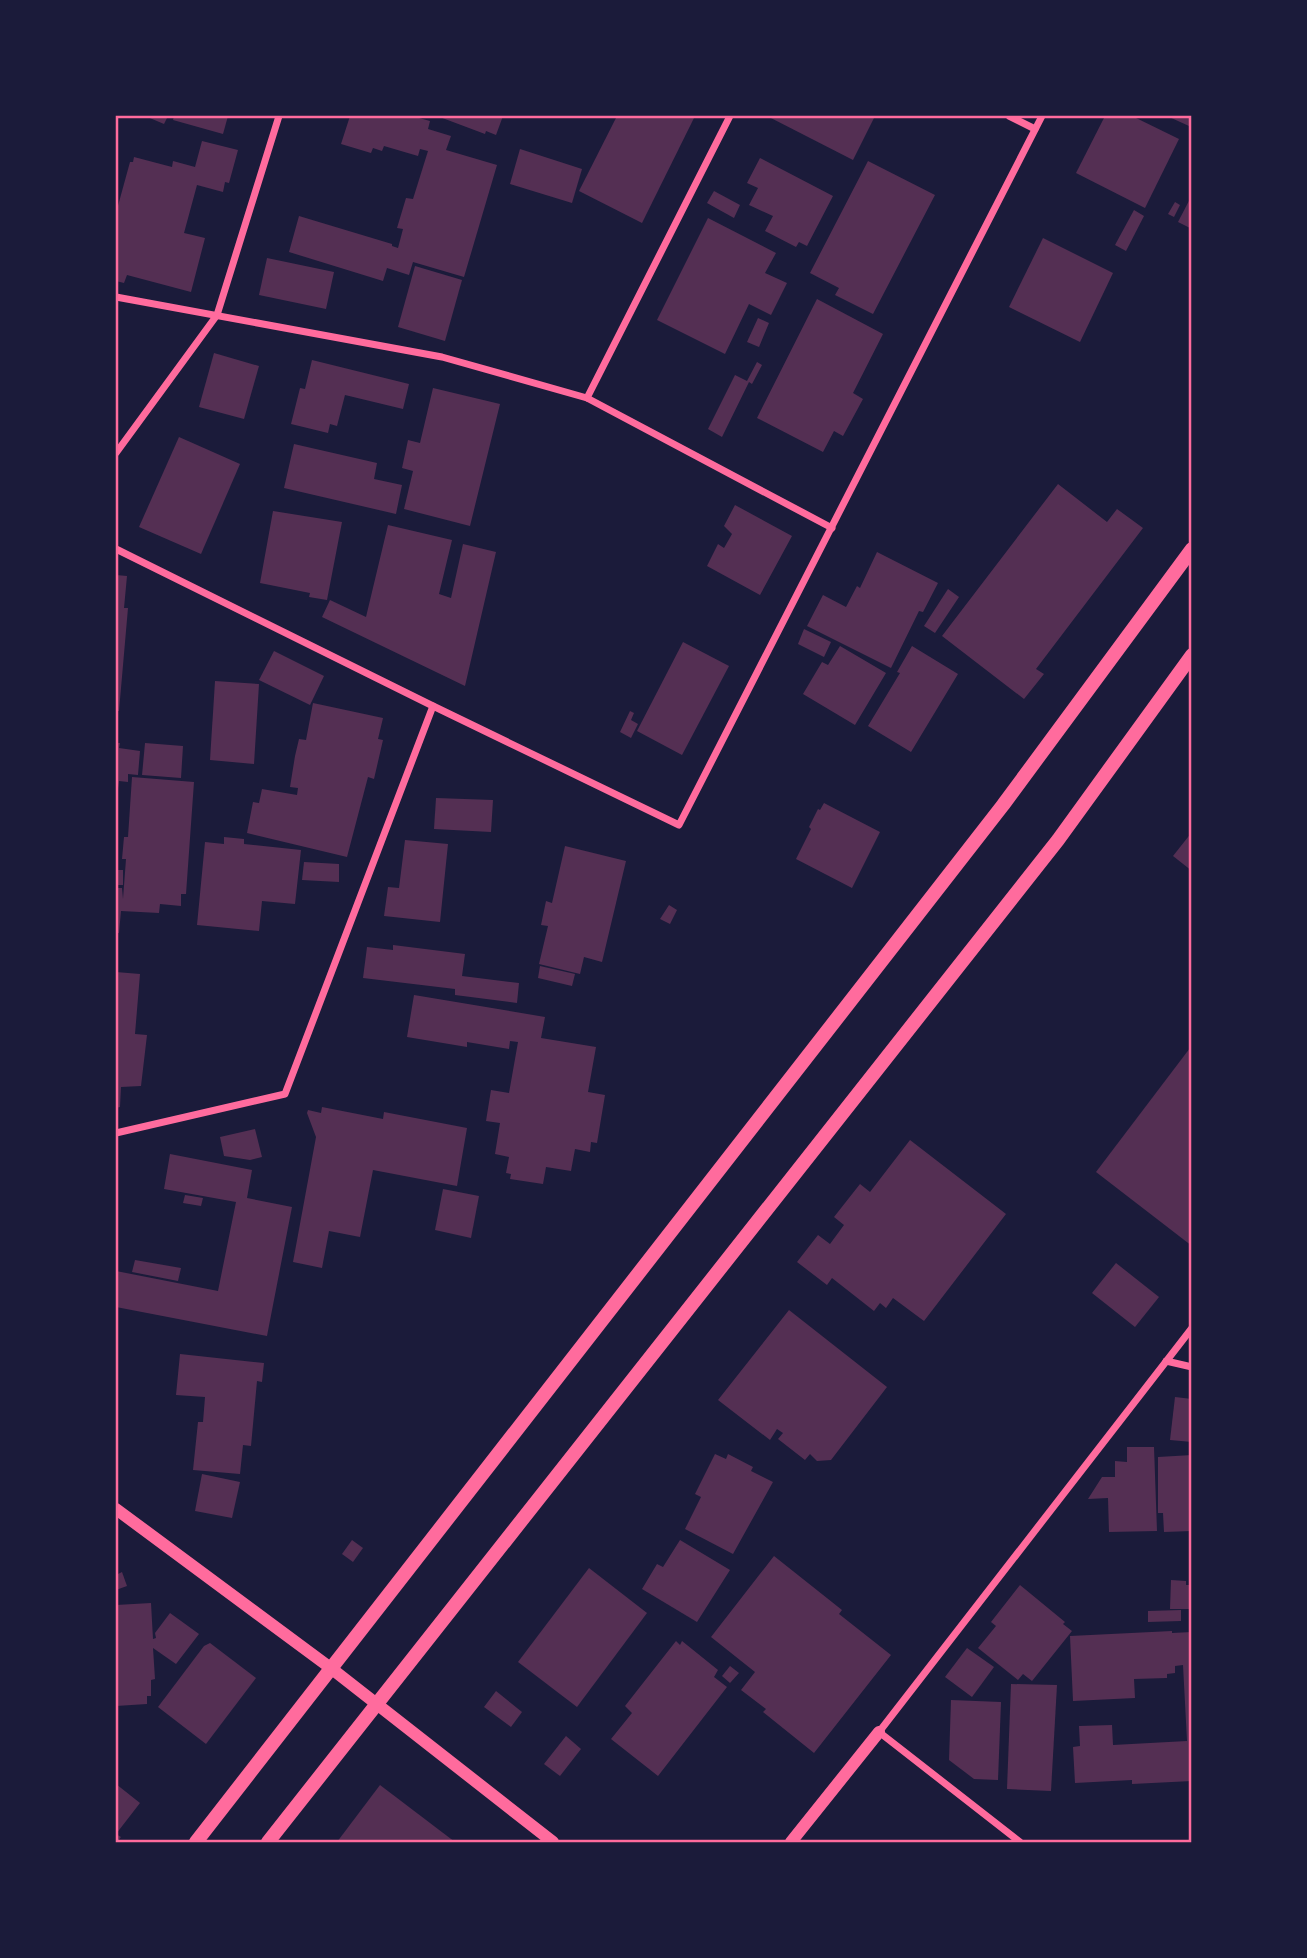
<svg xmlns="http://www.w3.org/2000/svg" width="1307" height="1958" viewBox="0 0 1307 1958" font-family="Arial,sans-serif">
	<rect width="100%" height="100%" fill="#1b1b3a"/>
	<g fill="#542f53">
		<path d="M145,116h23l-4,8z"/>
		<path d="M174,116h54l-5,18 -50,-14z"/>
		<path d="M350,116h62l18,5 -2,8 23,7 -5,14 51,15 -33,112 -51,-15 -4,13 -22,-7 -4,13 -94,-29 10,-36 93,28v2l6,2 5,-19 -6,-1 9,-30 7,1 15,-48 -8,-2 -2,7 -34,-10 -2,5 -9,-3 -2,5 -30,-9z"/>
		<path d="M437,116h66l-7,19 -10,-4 -1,3z"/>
		<path d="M617,116h78l-53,107 -63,-32z"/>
		<path d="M767,116h108l-22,44z"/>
		<path d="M1105,116h27l47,23 -34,69 -69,-35z"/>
		<path d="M1167,116h25v5l-3,5z"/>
		<path d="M202,141l36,9 -9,33 -4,-1 -2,10 -26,-7 -13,48 21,5 -14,54 -64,-17 -3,8 -8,-2v-68l14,-51h3l1,-5 38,10 1,-6 22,6z"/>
		<path d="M520,149l62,20 -10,34 -62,-19z"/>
		<path d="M760,158l73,38 -26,50 -8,-4 -3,5 -31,-16 8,-15 -24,-11 9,-17 -11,-5z"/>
		<path d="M868,161l67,34 -62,119 -38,-19 4,-7 -29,-15z"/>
		<path d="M714,191l26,14 -6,13 -27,-15z"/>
		<path d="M1192,195v34l-14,-7z"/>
		<path d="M1175,202l5,3 -6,12 -6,-3z"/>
		<path d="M1134,210l10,6 -18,35 -11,-6z"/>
		<path d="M708,218l68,35 -11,20 22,10 -16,32 -22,-11 -24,50 -68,-34z"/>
		<path d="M1043,238l70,35 -33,69 -71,-35z"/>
		<path d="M267,258l67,14 -8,37 -67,-14z"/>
		<path d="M415,266l47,14 -17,61 -47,-14z"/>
		<path d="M817,299l66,35 -30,59 10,6 -20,37 -9,-5 -11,21 -66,-34z"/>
		<path d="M758,318l11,5 -10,24 -12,-5z"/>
		<path d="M214,353l45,13 -15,53 -45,-12z"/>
		<path d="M312,360l97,24 -6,25 -58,-14 -8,31 -7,-2 -2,9 -37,-9 9,-36 5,1z"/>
		<path d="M757,362l5,3 -10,19 -3,-2 -27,55 -14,-8 27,-54 12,6z"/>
		<path d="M433,388l67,16 -30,122 -66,-17 9,-38 -11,-3 6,-28 12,3z"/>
		<path d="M179,437l61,27 -39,90 -62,-27z"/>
		<path d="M294,444l83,19 -3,16 28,6 -6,29 -112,-26z"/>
		<path d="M1058,484l49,38 10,-13 26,19 -107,141 8,5 -20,25 -82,-63z"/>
		<path d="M735,505l57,31 -32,59 -53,-29 11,-22 6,4 8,-14 -8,-8z"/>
		<path d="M273,511l69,11 -15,78 -18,-3 1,-4 -50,-10z"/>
		<path d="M388,525l64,15 -13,54 12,4 12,-54 33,8 -31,134 -143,-69 8,-17 36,17z"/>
		<path d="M877,552l61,31 -15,29 -4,-1 -28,57 -84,-42 16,-31 23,12 11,-21 3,2z"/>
		<path d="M116,575l11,1 -3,32h4l-9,103h-3z"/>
		<path d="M948,589l11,8 -24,36 -11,-7z"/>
		<path d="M804,629l27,13 -7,15 -26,-13z"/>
		<path d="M683,642l46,24 -47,89 -45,-24z"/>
		<path d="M840,646l46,27 -31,52 -52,-31 19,-32 6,3z"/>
		<path d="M912,646l46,28 -47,78 -43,-26 32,-53 -3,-1z"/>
		<path d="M274,651l50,25 -14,29 -51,-25z"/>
		<path d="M215,681l44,3 -5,80 -44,-4z"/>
		<path d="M313,703l70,15 -5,21 5,1 -9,39 -6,-2 -21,80 -100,-24 6,-31 6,1 3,-14 35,6 1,-7 -8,-1 5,-31 4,-17 7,1z"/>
		<path d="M630,711l4,2 -3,7 7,4 -7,14 -11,-6z"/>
		<path d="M116,743h4l-1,5 21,3 -2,24 -10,-1v8l-9,-1 -2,16z"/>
		<path d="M145,743l38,3 -2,32 -39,-3z"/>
		<path d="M132,777l62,5 -8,112h-5v12l-21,-2 -1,9 -38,-2 -2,22h-3v-45h6l1,11 3,-40h-4l2,-22h4z"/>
		<path d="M436,798l57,2 -2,32 -57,-3z"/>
		<path d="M824,803l56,29 -28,56 -56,-29 15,-30 -2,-2 9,-18 2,1z"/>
		<path d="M1192,832v39l-19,-15z"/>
		<path d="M224,837l20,2v5l57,6 -6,54 -33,-3 -3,30 -62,-6 8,-83 19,2z"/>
		<path d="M405,840l43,4 -8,78 -56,-6 4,-29 11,1z"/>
		<path d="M565,846l61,15 -24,101 -18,-5 -4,17 -41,-10 9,-38 -7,-1 5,-24 6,2z"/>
		<path d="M304,862l35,2v18l-37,-2z"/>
		<rect x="116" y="870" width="7" height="15"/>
		<path d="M669,905l8,5 -7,14 -10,-5z"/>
		<path d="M393,945l72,9 -3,22 57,7 -2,20 -62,-8v-6l-92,-11 4,-31 26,3z"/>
		<path d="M540,966l35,8 -3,12 -34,-8z"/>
		<path d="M116,972l24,2 -5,60 12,1 -6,51 -20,1 -1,20 -4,1z"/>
		<path d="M414,995l131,22 -4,21 55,9 -8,45 17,3 -8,48 -6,-1 -1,10 -15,-3 -4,22 -25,-4 -3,17 -33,-5 1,-5 -5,-1 3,-16 -14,-3 5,-31 -14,-2 5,-31 18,3 9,-51 -8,-1 -1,8 -42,-7v5l-60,-10z"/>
		<path d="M1190,1048l2,2v196l-96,-74z"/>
		<path d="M322,1107l61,12 1,-7 83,16 -10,58 -84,-16 -13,67 -31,-6 -7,37 -29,-6 23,-125 -9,-24 1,-3 13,3z"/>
		<path d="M255,1129l7,28 -12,3 -26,-4 -4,-19z"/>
		<path d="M910,1140l96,74 -82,107 -31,-23 -7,10 -6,-5 -6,8 -42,-33 -5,7 -30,-23 21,-27 12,9 14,-19 -10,-8 26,-33 10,8z"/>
		<path d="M170,1154l82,16 -5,28 45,9 -25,129 -151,-29v-36l102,20 18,-89 -72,-13z"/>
		<path d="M443,1189l36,7 -8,42 -36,-8z"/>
		<path d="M185,1195l18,3 -2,8 -18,-3z"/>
		<path d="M135,1260l46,8 -3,13 -46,-9z"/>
		<path d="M1116,1263l43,34 -24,30 -43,-34z"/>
		<path d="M789,1310l98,77 -56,73 -14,1 -7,-7 -5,6 -27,-21 5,-6 -6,-4 -7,11 -52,-40z"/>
		<path d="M180,1354l84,9 -2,19 -5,-1 -6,65 -8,-1 -3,29 -47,-4 5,-48h5l2,-25 -29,-2z"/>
		<path d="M1175,1397l17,2v43l-22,-2z"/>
		<path d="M1127,1447h27l3,84 -48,1 -1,-34 -20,1 14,-22h13v-16l12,1z"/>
		<path d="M715,1454l11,5 2,-5 25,13 -2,4 22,11 -40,72 -48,-25 16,-32 -6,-3z"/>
		<path d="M1192,1455v76l-28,1 -1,-19h-5v-56z"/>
		<path d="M202,1474l38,8 -8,36 -37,-7z"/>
		<path d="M352,1540l11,8 -10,14 -11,-8z"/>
		<path d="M680,1540l50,30 -33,52 -55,-33 15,-25 6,3z"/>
		<path d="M774,1556l68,54 -3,4 52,41 -77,98 -51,-41 3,-3 -25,-19 14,-18 -44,-35z"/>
		<path d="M589,1568l58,45 -70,94 -59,-45z"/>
		<path d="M122,1572l5,14 -11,4v-15z"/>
		<path d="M1171,1580l15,1v4h6v24h-22z"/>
		<path d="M1020,1585l45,37 -2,2 9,7 -40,50 -9,-7 -5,6 -40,-32 18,-22 -5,-4z"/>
		<path d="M151,1603l2,36 3,-1 -1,-5 15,-20 29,21 -23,30 -23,-16 2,31 -4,1v16h-4v8l-31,2v-101z"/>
		<path d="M1181,1610v11l-33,1v-11z"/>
		<path d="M1172,1631v2l20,-1v149l-60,3v-4l-57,3 -2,-36 7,-1 -1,-20 33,-1 1,20 74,-4 -4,-76 -8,1v7l-8,1v4l-33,1 1,19 -62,3 -3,-65z"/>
		<path d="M676,1641l4,4 2,-4 36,29 -4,7 13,10 -69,89 -47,-37 21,-26 -7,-7z"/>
		<path d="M210,1643l46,35 -50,66 -48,-37 46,-61z"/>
		<path d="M967,1648l27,19 -22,30 -27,-20z"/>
		<path d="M730,1666l9,7 -9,10 -8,-7z"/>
		<path d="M1011,1684l46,1 -6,106 -44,-2z"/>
		<path d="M496,1691l26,21 -11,15 -27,-20z"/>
		<path d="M951,1700l50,2 -3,78 -24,-1 -25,-19z"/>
		<path d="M566,1736l15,13 -21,27 -16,-12z"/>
		<path d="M116,1784l24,19 -24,31 5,3 -4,5h-1z"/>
		<path d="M380,1785l75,57h-118z"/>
	</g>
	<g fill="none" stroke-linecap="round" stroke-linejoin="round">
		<g stroke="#ff6b9d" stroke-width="7">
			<path d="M1009,116l26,13"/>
			<path d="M116,297l326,60 145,41 245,130"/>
			<path d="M587,398l143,-282"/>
			<path d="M116,453l101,-138 62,-199"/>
			<path d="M116,549l317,157 246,119 363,-709"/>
			<path d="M116,1133l169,-39 148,-388"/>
			<path d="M1166,1361l26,6"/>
			<path d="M1020,1842l-141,-110 313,-404"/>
		</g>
		<g stroke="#ff6b9d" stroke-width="12">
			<path d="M116,1509l216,160 221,173"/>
			<path d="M791,1842l88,-110"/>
		</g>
		<g stroke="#ff6b9d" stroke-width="14">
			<path d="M196,1842l807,-1037 189,-256"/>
			<path d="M268,1842l790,-1002 134,-185"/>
		</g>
	</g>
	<rect width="1307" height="1958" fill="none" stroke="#1b1b3a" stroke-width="234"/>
	<rect x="117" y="117" width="1073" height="1724" fill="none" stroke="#ff6b9d" stroke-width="2.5"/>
</svg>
